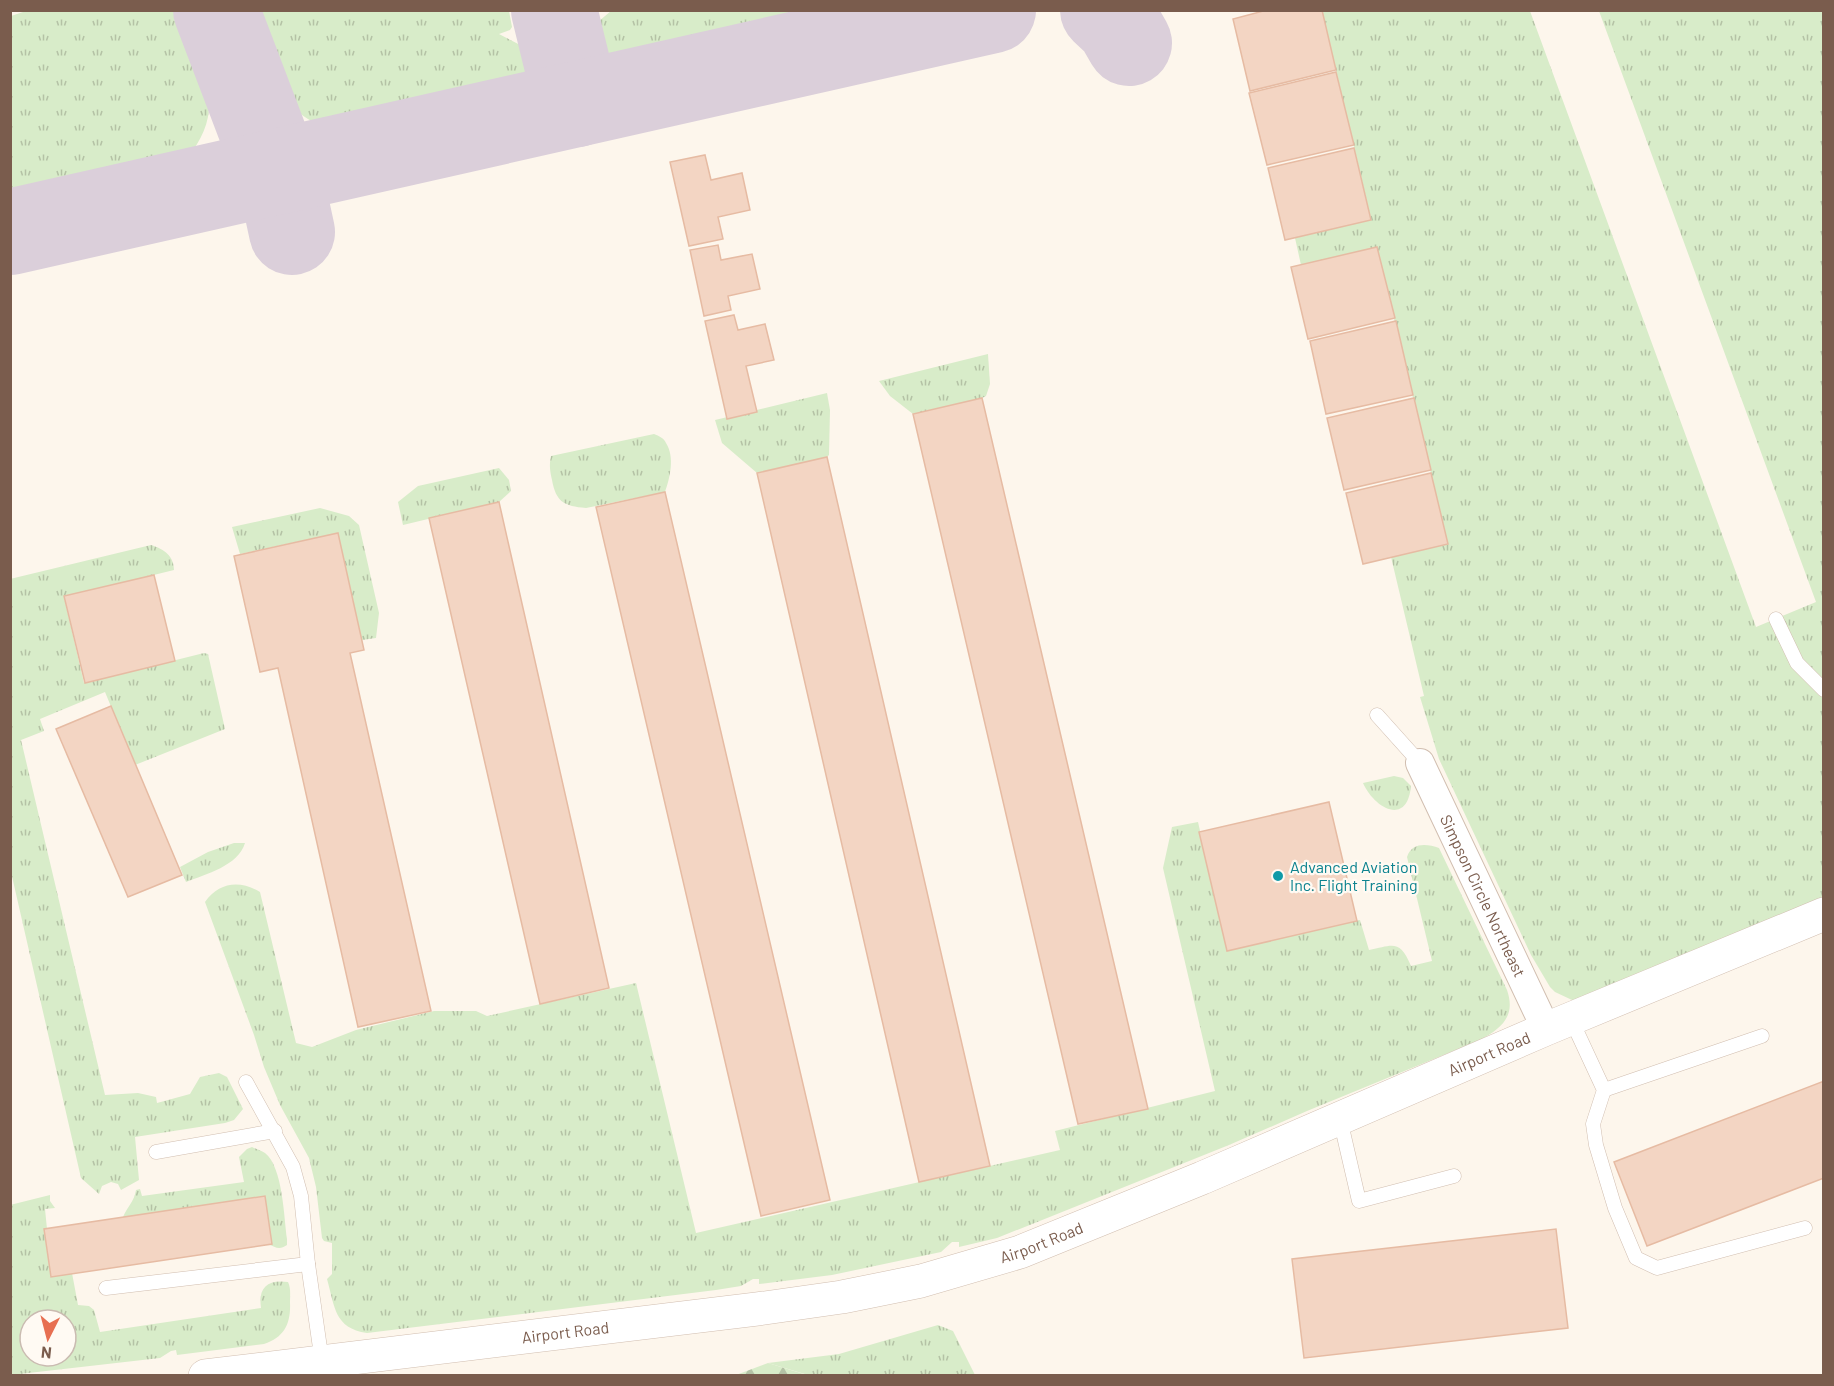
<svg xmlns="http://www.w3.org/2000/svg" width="1834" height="1386" viewBox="0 0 1834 1386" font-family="Barlow,sans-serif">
	<defs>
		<pattern id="grass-tufts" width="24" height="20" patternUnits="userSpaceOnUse" patternTransform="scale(1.5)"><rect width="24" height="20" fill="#d8ecc9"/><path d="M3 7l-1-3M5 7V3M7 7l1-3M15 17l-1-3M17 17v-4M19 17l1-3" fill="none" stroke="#b4c2a5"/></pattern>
		<pattern id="forest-firs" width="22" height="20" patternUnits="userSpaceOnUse" patternTransform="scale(1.5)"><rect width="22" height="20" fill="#d8ecc9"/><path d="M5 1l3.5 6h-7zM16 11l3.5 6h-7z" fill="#b4c2a5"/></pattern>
	</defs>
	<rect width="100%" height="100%" fill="#fdf6ec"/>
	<g fill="url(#grass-tufts)" fill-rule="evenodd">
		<path d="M26,11h149c14,14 20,30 26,48 18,53 7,82 -34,119l-156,34v-196z"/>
		<path d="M247,11h262l3,16 -2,3 -11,4 29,15 6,10 1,12 -6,13 -21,19 -152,33c-75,-13 -90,-60 -109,-125z"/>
		<path d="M611,11v-1l299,1 -250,58 -30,3 -24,-14 -8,-6 -5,-12v-14z"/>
		<path d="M1322,11h208l226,616 60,-25 -217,-591h224v888l-243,100 -8,1 -17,-8 -5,-5 -19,-32 -92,-196 -19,-62 4,-1 -33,-139 57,-13 -71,-297 -76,18 -6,-27 76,-19z"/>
		<path d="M988,354l2,30 -4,12 -4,2 -69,16 -23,-18 -11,-15z"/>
		<path d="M827,393l3,17 -1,45 -2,2 -70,16 -35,-30 -7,-23z"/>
		<path d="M654,434c5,2 10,4 12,9 9,14 4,35 -1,49l-79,16c-22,-2 -30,-6 -34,-28 -2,-9 -3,-15 -1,-24z"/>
		<path d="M499,468l10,12 2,11 -12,11 -96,23 -5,-23 20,-16z"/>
		<path d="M320,508l29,8 10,9 20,88 -3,25 -14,2 -24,-107 -98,21 -8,-27z"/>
		<path d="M151,545c13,4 23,11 23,25l-110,27 20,86 120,-30 4,1 17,75 -90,36 -30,-73 -65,27 4,12 -23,9 84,355 33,-2 18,4 1,6 33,-9 10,-17 19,-4 8,4 16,32 -9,11 -9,3 -90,14 4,43 -18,10 -3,-6 -7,-2 -9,4 -3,8 -18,-16 -70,-306 -1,-293z"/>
		<path d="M1394,776l9,2 8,8c-4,41 -37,22 -48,-3z"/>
		<path d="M1198,822l29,128 133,-30 9,30c24,-5 31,-11 42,16l21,-5 -25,-104c5,-15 20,-13 32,-9l68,142c9,26 -5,38 -27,50l-173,71 -78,34 -232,93 -38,9v-5h-7l-11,10 -109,23 -73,9v-5h-6l-12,7 -25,4 -349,43c-33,-5 -32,-26 -40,-54l5,-5v-31l-8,-2 -2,-3 -6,-51 -7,-29 -29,-53 -16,-38 -10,-32 -49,-133c14,-20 35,-22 55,-10l36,151 16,4 44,-17 78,-19h42l11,5 149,-33 60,250 364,-83 -5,-19 160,-40 -52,-223 9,-41z"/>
		<path d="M234,843h11c-7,23 -39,31 -59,39l-6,-15 28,-15z"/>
		<path d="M252,1147c4,2 9,3 13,6 18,14 19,65 22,86v6c-7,5 -11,3 -19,-1l-145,-27c4,-10 11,-15 13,-27l4,-1 2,7 102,-14 -5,-25 8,-8z"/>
		<path d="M50,1195v6l5,7 -10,1 2,20 -3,1 7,46 21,-3 6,32 11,1 5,4 6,22 161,-24c-3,-20 6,-29 27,-26 3,6 2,13 2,20 1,21 -5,35 -26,42l-87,11 -1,-5 -5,1 -11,7 -149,17 -1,-170zM30,1320h36v36h-36z"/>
		<path d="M938,1325l15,6 22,44h-167l-40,-12 71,-9z"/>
	</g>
	<path fill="url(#forest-firs)" d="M768,1363l39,12h-71z"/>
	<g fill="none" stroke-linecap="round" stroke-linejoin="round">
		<g stroke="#dbcfda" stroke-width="86">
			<path d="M216,10l65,171 11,51"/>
			<path d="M554,10l23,94"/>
			<path d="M1103,10l15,14 11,19"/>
			<path d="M10,232l983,-222"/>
		</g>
	</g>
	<g fill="#f3d5c3" stroke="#e6bba3" stroke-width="1.5">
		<path d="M1267,10h55l14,60 -86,21 -17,-72z"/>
		<path d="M1336,72l18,73 -87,20 -18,-72z"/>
		<path d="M1354,148l17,72 -86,20 -17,-72z"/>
		<path d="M705,155l6,25 31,-7 8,37 -32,7 5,22 -34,7 -19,-84z"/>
		<path d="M718,245l3,15 31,-6 8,35 -32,7 3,14 -27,6 -14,-66z"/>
		<path d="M1377,247l18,71 -87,21 -17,-72z"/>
		<path d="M734,315l4,15 27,-6 9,36 -28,6 11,46 -30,7 -22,-98z"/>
		<path d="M1396,321l17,74 -87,19 -16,-73z"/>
		<path d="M982,398l166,711 -70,15 -165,-710z"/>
		<path d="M1414,398l17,72 -87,20 -17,-72z"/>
		<path d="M827,457l163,709 -71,16 -162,-709z"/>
		<path d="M1431,473l17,71 -85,20 -17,-71z"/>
		<path d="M665,492l165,708 -69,16 -165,-709z"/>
		<path d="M499,502l110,486 -69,16 -111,-486z"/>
		<path d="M338,533l26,117 -14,3 81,358 -73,16 -80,-359 -18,4 -26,-116z"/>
		<path d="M154,575l21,86 -90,22 -21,-87z"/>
		<path d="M111,706l71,169 -54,22 -72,-168z"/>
		<path d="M1329,802l28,119 -130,30 -28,-119z"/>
		<path d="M1824,1081v97l-177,68 -33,-84z"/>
		<path d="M265,1196l7,48 -221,33 -7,-48z"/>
		<path d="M1556,1229l12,99 -264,30 -12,-99z"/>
	</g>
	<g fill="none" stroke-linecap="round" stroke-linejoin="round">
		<defs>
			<g id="service">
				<path d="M1776,619l21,44 27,27"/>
				<path d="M1377,715l43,48"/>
				<path d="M1571,1019l33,71 -11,34 3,21 19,63 21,50 21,10 148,-40"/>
				<path d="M246,1082l47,85 8,29 7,68 14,98"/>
				<path d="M1604,1090l158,-54"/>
				<path d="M1340,1119l19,82 95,-25"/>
				<path d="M156,1152l119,-21"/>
				<path d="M106,1288l202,-24"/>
			</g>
			<g id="minor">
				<path id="s1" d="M1420,763l126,266"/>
			</g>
			<g id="tertiary">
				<path id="s2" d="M205,1376l552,-67 85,-12 79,-16 99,-29 182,-74 344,-149 278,-115"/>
			</g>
		</defs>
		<use href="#service" stroke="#d1beb0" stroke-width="15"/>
		<use href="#minor" stroke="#d1beb0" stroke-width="30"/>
		<use href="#tertiary" stroke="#d1beb0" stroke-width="34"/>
		<use href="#service" stroke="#fff" stroke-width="14"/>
		<use href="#minor" stroke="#fff" stroke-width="28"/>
		<use href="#tertiary" stroke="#fff" stroke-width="33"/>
	</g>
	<circle fill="#0f9aa8" stroke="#fffaf3" stroke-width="2" cx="1278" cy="876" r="6"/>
	<g text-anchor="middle" stroke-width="4.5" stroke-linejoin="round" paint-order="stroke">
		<g font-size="16" fill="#0d838f" stroke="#fffaf3" text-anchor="start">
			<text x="1290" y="873">Advanced Aviation<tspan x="1290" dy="18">Inc. Flight Training</tspan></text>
		</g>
		<g font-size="16" fill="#7a5c4d" stroke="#fffaf3">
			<text dy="6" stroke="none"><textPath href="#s1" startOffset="147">Simpson Circle Northeast</textPath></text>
			<text dy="6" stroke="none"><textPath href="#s2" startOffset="1335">Airport Road</textPath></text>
			<text dy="6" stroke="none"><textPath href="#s2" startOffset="849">Airport Road</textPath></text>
			<text dy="6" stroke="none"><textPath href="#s2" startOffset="363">Airport Road</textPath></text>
		</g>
	</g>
	<rect width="1834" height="1386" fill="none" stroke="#7a5c4d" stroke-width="24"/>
	<g transform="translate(48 1338) rotate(186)"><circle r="28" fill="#fffaf3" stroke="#cabbb1" stroke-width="1.5"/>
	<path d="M0-4.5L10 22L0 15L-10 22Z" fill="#e76f51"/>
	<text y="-9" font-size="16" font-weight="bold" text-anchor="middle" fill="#7a5c4d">N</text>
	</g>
</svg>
